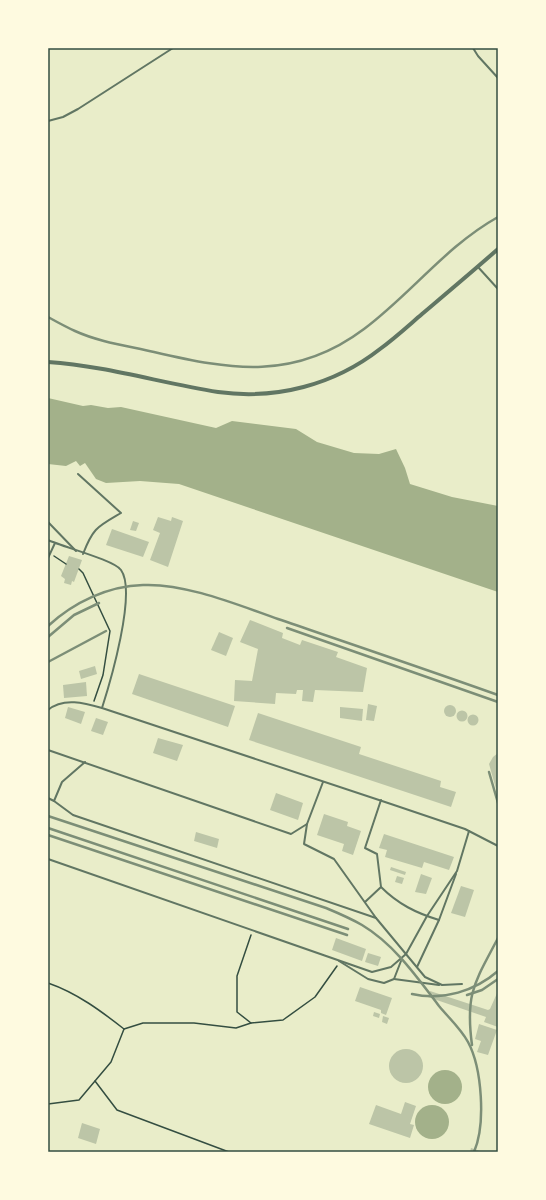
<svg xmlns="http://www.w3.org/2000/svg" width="546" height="1200" viewBox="0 0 546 1200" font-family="'IBM Plex Sans',sans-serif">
	<rect width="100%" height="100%" fill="#e9edc9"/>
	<g fill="#a3b18a">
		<path d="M48,398l35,8 8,-1 17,3 13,-1 95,21 16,-7 64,8 21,13 37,11 25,1 17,-5 9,19 5,16 42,13 46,9v86l-319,-108 -39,-3 -34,2 -10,-4 -11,-16 -5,3 -4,-5 -10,5 -18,-2z"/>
		<circle cx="445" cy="1087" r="17"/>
		<circle cx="432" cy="1122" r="17"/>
	</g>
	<g fill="#bcc5a7">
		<path d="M158,517l13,4 1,-4 11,4 -15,46 -18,-7 10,-27 -7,-3z"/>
		<path d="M133,521l6,2 -3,8 -6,-1z"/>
		<path d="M112,529l37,13 -6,15 -37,-12z"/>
		<path d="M69,556l13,4 -8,22 -2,-1 -1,4 -7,-2 1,-4 -4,-3z"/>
		<path d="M250,620l33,13 -1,5 18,7 2,-5 36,12 -2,5 31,11 -4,24 -48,-2 -2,12 -11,-1 1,-11h-6l-1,4 -20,-1 -1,11 -41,-3 1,-21 17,1 6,-32 -18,-7z"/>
		<path d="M219,632l14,6 -7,18 -15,-6z"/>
		<path d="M95,666l2,8 -16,5 -2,-8z"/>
		<path d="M139,674l96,32 -7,21 -96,-33z"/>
		<path d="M86,682l1,14 -23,2 -1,-13z"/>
		<path d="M368,704l9,2 -3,15 -8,-1z"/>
		<circle cx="450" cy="711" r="6"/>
		<path d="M68,707l17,5 -4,12 -16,-6z"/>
		<path d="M340,707l23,2 -1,12 -22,-3z"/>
		<circle cx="462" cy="716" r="5.5"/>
		<path d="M258,713l103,34 -2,7 82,27 -1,6 16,5 -5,15 -202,-67z"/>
		<circle cx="473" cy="720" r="5.5"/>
		<path d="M96,718l12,4 -5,13 -12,-4z"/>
		<path d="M158,738l25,7 -6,16 -24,-8z"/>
		<path d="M498,753v43l-9,-32 4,-7z"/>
		<path d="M276,793l27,10 -5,17 -28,-10z"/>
		<path d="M324,814l24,8 -1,4 14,5 -8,24 -11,-4 2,-7 -27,-9z"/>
		<path d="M196,832l23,7 -2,9 -23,-7z"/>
		<path d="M384,834l70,23 -5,13 -25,-8 -2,6 -37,-11 2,-7 -8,-2z"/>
		<path d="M391,867l15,5 -1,3 -15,-5z"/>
		<path d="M421,874l11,4 -6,16 -11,-2z"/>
		<path d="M397,876l7,2 -2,6 -7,-2z"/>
		<path d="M461,886l13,4 -9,27 -14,-4z"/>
		<path d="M336,938l30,11 -4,12 -30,-11z"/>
		<path d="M368,953l13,4 -3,9 -13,-4z"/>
		<path d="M360,987l32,11 -6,17 -5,-2v-3l-26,-9z"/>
		<path d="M430,991l58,19 2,-1 8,-18v36l-14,-5 2,-5 -58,-20z"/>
		<path d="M374,1012l6,2 -1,4 -6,-2z"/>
		<path d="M383,1016l6,2 -2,6 -5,-2z"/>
		<path d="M479,1024l18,6 -9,25 -11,-3 4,-11 -6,-2z"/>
		<circle cx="406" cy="1066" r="17"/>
		<path d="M405,1102l11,4 -6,18 4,1 -4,13 -41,-14 7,-19 25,9z"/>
		<path d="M82,1123l18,6 -4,15 -18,-6z"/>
		<path d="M471,1148l12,4h-13z"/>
	</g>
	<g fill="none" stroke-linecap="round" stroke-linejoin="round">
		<g stroke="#344e41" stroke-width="1.5">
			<path d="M54,556l12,8"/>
			<path d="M79,569l4,4 27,58 -7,44 -9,26"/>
			<path d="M251,935l-14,41v36l14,11 32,-3 32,-23 22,-31"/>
			<path d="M48,983c29,10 53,28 76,46"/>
			<path d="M95,1081l22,29 112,42"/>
			<path d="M48,1104l31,-4 32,-38 13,-33 19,-6h51l42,5 15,-5"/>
		</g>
		<g stroke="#617663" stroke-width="2">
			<path d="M473,48l5,8 20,22"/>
			<path d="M48,121l15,-4 15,-8 95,-61"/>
			<path d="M478,267l20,22"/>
			<path d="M78,474l43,39c-24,14 -28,15 -38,41"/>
			<path d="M48,522l28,29"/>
			<path d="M48,540c15,7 66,20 73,30 16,22 -11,113 -19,138l289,96 74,25 33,17"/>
			<path d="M48,558l7,-15"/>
			<path d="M48,710c15,-13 37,-7 54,-2"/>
			<path d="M48,750l243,84 16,-10 16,-42"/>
			<path d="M85,762l-23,20 -8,19 19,14 303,103"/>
			<path d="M48,798l6,3"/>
			<path d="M307,824l-3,20 30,15 42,59 49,59 17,8 20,-1"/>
			<path d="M48,859l324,113 19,-5 15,-13 21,-38 30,-45 12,-40"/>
			<path d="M381,887c17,17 35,26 58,33l-22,47"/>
			<path d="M365,902l16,-15 -4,-33 -12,-6 16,-48"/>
			<path d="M439,920l17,-46"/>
			<path d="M339,961l29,18 16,4 10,-4 7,-18"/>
			<path d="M394,979l45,6"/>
		</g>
		<path stroke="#617663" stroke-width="4" d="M48,362c58,4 113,21 170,30 58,8 116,-7 162,-43 15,-11 28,-23 42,-35 26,-22 51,-43 76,-65"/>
		<g stroke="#7c8e77" stroke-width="2.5">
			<path d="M48,317c9,5 18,10 27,14 24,11 53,15 79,21 77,18 141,29 210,-23 47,-35 82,-83 134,-112"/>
			<path d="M48,626c26,-24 60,-40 95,-41 42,-2 95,20 135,34 73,25 147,50 220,76"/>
			<path d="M287,628l211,74"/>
			<path d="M48,637l26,-22 25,-12"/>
			<path d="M48,662l58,-31"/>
			<path d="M489,772l9,31"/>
			<path d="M48,816l278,92c12,5 24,10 36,17 32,19 55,52 77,81 9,11 22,23 29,36 14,26 18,82 6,110"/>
			<path d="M48,828l300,101"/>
			<path d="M48,835l299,100"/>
			<path d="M412,994c31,7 63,-3 86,-23"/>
			<path d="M467,995l15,-5 16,-11"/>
			<path d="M472,1045c-7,-52 3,-63 26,-107"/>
		</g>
	</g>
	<rect width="546" height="1200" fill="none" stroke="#fefae0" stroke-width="98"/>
	<rect x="49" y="49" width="448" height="1102" fill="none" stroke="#344e41" stroke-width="1.5"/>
</svg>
